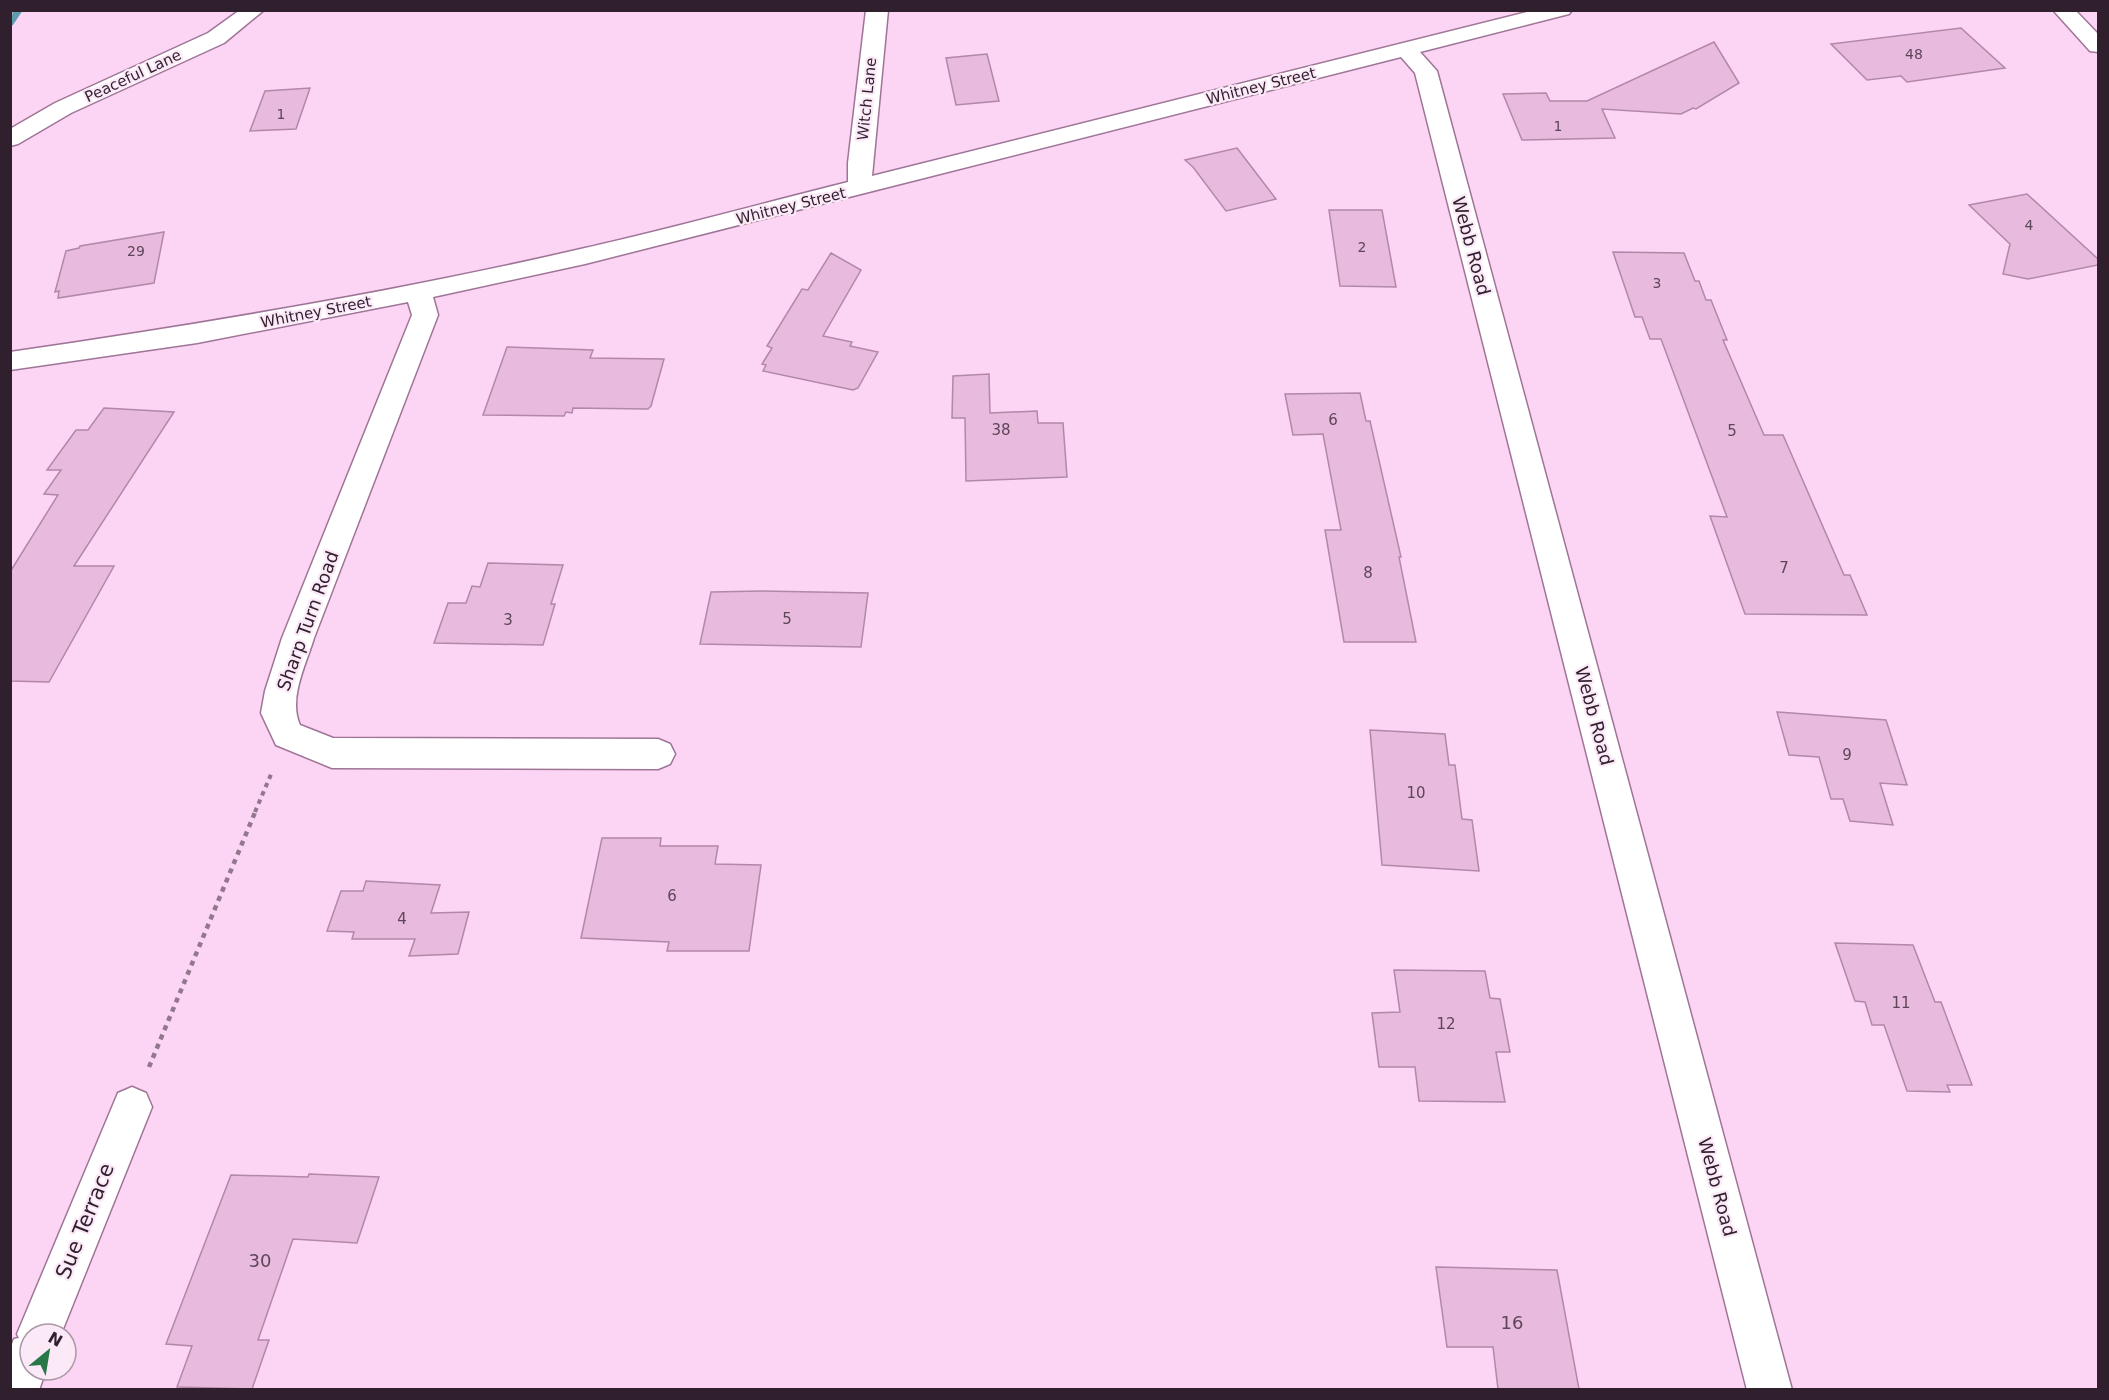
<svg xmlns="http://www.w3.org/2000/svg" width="2109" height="1400" viewBox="0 0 2109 1400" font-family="'DejaVu Sans',sans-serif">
	<rect width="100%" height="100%" fill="#fbd5f3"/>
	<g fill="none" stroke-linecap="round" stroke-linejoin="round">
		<path fill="#609caf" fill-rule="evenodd" d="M13,10h10l-10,15 -3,1z"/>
	</g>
	<g fill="#e8bade" stroke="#b287aa" stroke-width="1.5">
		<path d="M1961,28l44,40 -98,14 -6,-6 -34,4 -36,-36z"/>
		<path d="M1714,42l25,41 -43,26 -3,-1 -12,6 -79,-5 13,29 -93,2 -19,-46 43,-1 4,8h37z"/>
		<path d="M987,54l12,47 -43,4 -10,-47z"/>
		<path d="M310,88l-14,41 -46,2 15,-40z"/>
		<path d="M1237,148l39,51 -50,12 -33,-44 -8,-7z"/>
		<path d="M2027,194l71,65v6l-70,14 -25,-5 7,-30 -41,-39z"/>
		<path d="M1329,210h53l14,77 -56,-1z"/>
		<path d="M164,232l-10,51 -96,15 1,-7 -4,1 11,-41 13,-3 1,-2z"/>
		<path d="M1613,252l71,1 11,28h4l7,19h5l16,40h-4l41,95h19l61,140h6l17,40 -122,-1 -35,-98 17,1 -66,-178h-11l-8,-22h-7z"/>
		<path d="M831,253l30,17 -38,66 29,6 -2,4 28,6 -20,36 -5,2 -90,-19 3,-6 -4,-1 10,-16 -5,-2 35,-57 6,1z"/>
		<path d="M507,347l86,3 -3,8 74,1 -13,47 -3,3 -75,-1 -1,5 -6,-1 -2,4 -81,-1z"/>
		<path d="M989,374l1,39 47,-2 1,12h25l4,54 -101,4 -1,-63h-13l1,-42z"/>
		<path d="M1360,393l6,28h4l31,136h-2l17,85h-72l-19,-112h16l-18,-96 -30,1 -8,-41z"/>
		<path d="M104,408l70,4 -100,154h40l-65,116 -39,-1v-109l48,-77 -14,-1 17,-24h-14l29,-40h12z"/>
		<path d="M488,563l75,2 -12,39h4l-12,41 -109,-2 14,-40h18l6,-17 8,1z"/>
		<path d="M762,591l106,2 -7,54 -161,-3 11,-52z"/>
		<path d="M1777,712l109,8 21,65 -27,-2 13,42 -43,-4 -7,-22h-12l-12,-42 -30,-2z"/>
		<path d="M1370,730l75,4 4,31h6l7,54 10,1 7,51 -97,-6z"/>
		<path d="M602,838h59l-1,8h58l-3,18 46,1 -12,86h-82l2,-9 -88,-4z"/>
		<path d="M366,881l74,4 -9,28 38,-1 -11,42 -49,2 6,-17h-63l2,-7 -27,-1 14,-40h22z"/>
		<path d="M1835,943l78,2 22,57h6l31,83h-25l3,7 -43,-1 -23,-66h-12l-7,-23 -10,-1z"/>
		<path d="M1394,970l91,1 5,27 10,1 10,53h-14l9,50 -86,-1 -4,-34h-36l-7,-54 28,-1z"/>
		<path d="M309,1174l70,3 -22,66 -64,-4 -35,101h11l-17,49 -75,-2 15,-41 -26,-2 65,-169 77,2z"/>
		<path d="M1436,1267l121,3 22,119h-81l-5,-42h-46z"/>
	</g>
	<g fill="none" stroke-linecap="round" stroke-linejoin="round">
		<defs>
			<g id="minor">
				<path d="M240,10h24l-40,33 -153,70 -53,31 -8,2v-17l45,-26 153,-70z"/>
				<path d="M866,10h22l-16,166 663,-166h37l-3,4 -149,38 17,19 355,1319h-45l-332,-1317 -14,-16 -816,207 -152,33 5,18 -124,323c-8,27 -26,60 -14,87l33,13 325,1 12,5 5,10 -5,10 -12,5 -326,-1 -56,-23 -15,-32 4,-22 17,-53 130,-323 -4,-13 -211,41 -187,27v-18c193,-28 385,-60 575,-104 88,-20 175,-44 263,-66v-19z"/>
				<path d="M2053,10h22l23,24v18l-8,-1z"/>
				<path d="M132,1087l14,6 6,14 -91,227h-31v36h16l-7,20h-29v-41l4,-10 5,-1 -2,-4 101,-241z"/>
			</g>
		</defs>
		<use href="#minor" stroke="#9f7597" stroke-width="3"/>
		<path stroke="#92778d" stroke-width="4" stroke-dasharray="4.5 4.5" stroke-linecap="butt" d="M255,812l17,-40"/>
		<path stroke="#92778d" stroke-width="4.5" stroke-dasharray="5 5" stroke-linecap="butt" d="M149,1067l107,-257"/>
		<use href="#minor" fill="#fff" fill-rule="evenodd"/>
	</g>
	<g text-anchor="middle" stroke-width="4.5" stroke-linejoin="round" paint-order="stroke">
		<g font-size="14" fill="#5e4659">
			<text x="1914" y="59">48</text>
			<text x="281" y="119">1</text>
			<text x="1558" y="131">1</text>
			<text x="2029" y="230">4</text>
			<text x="1362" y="252">2</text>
			<text x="136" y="256">29</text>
			<text x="1657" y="288">3</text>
		</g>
		<g font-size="15" fill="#301f2d" stroke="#fce9f8">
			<text transform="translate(133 76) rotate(-25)" y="5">Peaceful Lane</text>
			<text transform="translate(1261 86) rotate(-14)" y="5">Whitney Street</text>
			<text transform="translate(867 99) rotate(-84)" y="5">Witch Lane</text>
			<text transform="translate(791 206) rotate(-14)" y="5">Whitney Street</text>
			<text transform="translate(316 312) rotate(-11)" y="5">Whitney Street</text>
		</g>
		<g font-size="15" fill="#5e4659">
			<text x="1333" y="425">6</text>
			<text x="1001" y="435">38</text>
			<text x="1732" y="436">5</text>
			<text x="1784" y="573">7</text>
			<text x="1368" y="578">8</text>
			<text x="787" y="624">5</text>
			<text x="508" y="625">3</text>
			<text x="1847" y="760">9</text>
			<text x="1416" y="798">10</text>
			<text x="672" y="901">6</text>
			<text x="402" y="924">4</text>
			<text x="1901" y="1008">11</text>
			<text x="1446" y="1029">12</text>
		</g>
		<g font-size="18" fill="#301f2d" stroke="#fce9f8">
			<text transform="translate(1471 246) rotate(75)" y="6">Webb Road</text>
			<text transform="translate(308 621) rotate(-70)" y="6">Sharp Turn Road</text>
			<text transform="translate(1594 716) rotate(75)" y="6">Webb Road</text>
			<text transform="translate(1717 1187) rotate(75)" y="6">Webb Road</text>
		</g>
		<g font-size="18" fill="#5e4659">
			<text x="260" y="1267">30</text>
			<text x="1512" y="1329">16</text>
		</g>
		<g font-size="21" fill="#301f2d" stroke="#fce9f8">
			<text transform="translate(85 1221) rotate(-68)" y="7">Sue Terrace</text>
		</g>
	</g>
	<rect width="2109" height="1400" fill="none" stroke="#301f2d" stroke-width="24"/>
	<g transform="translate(48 1352) rotate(30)"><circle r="28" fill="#fce9f8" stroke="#aa98a7" stroke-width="1.5"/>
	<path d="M0-4.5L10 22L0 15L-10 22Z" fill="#287747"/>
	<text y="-9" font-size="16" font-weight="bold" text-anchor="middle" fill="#301f2d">N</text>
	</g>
</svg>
